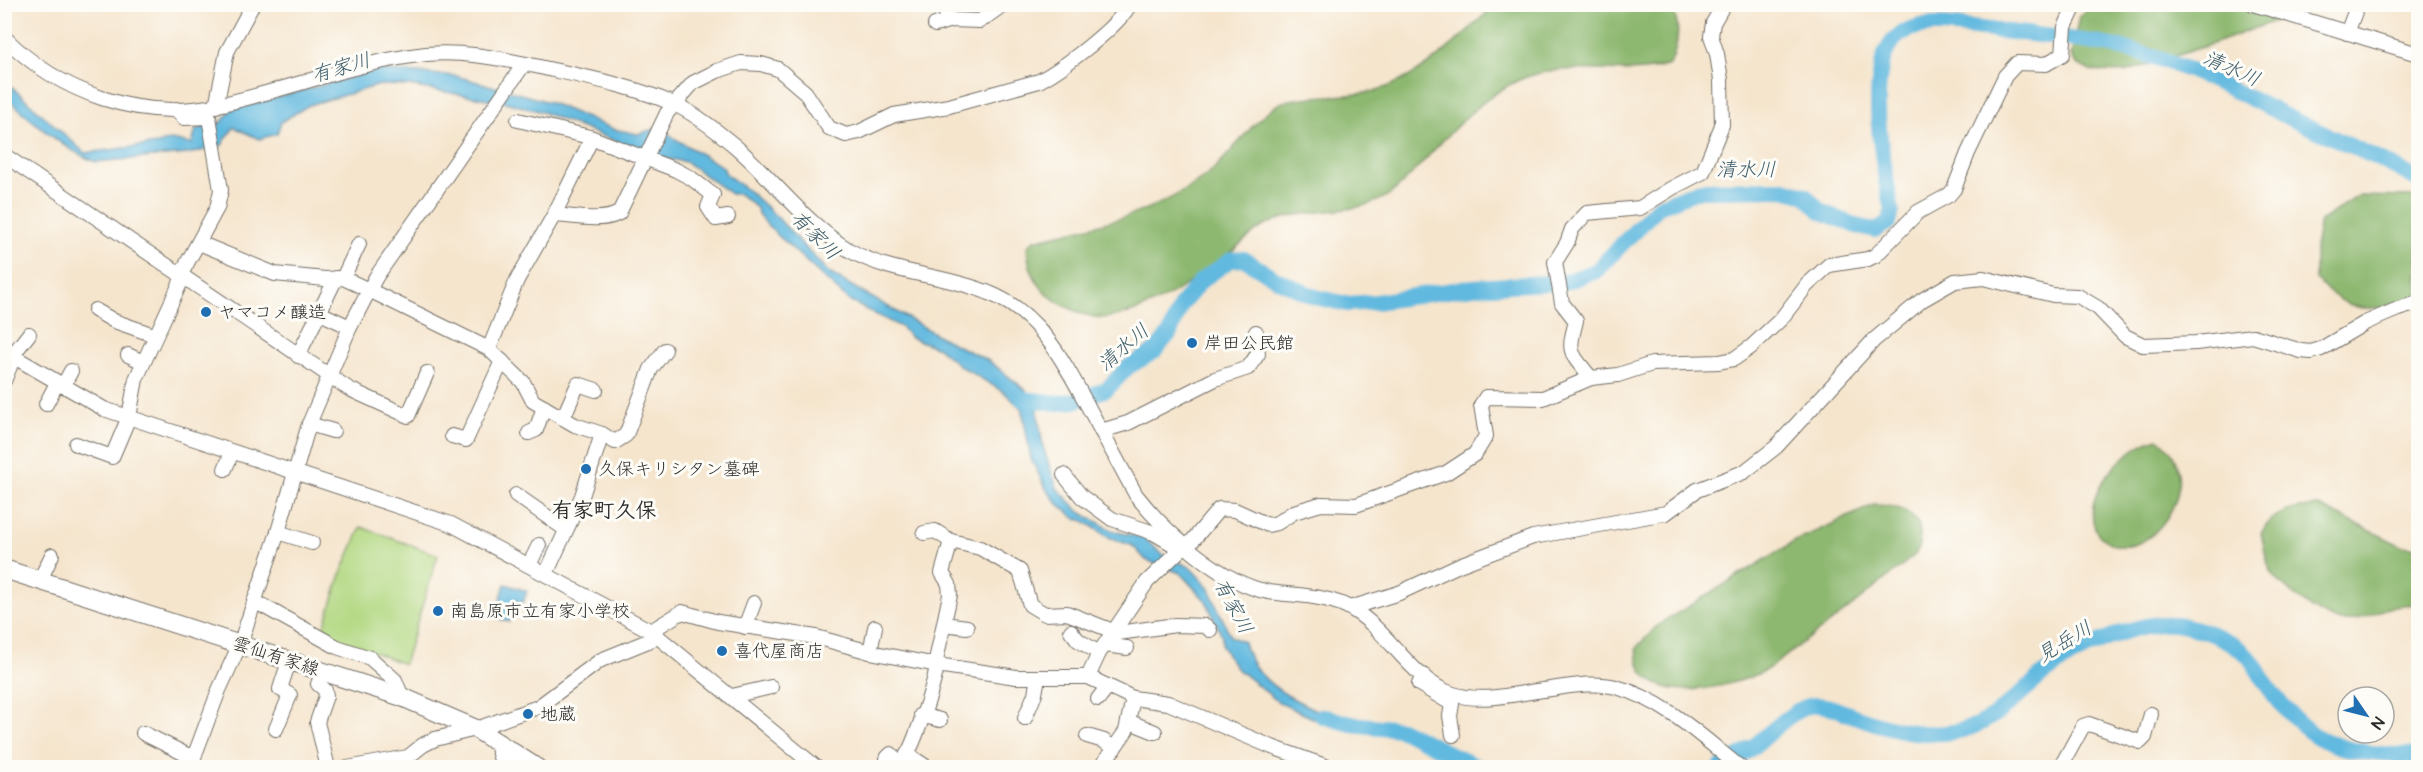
<svg xmlns="http://www.w3.org/2000/svg" width="2423" height="772" viewBox="0 0 2423 772" font-family="'Architects Daughter','Klee One',sans-serif">
	<rect width="100%" height="100%" fill="#fdfcf7"/>
	<filter id="ink" filterUnits="userSpaceOnUse"><feTurbulence type="fractalNoise" baseFrequency=".0167" numOctaves="2"/><feDisplacementMap in="SourceGraphic" scale="12" xChannelSelector="R" yChannelSelector="G"/><feConvolveMatrix kernelMatrix="1 2 1 2 8 2 1 2 1" color-interpolation-filters="sRGB"/></filter>
	<filter id="wash" filterUnits="userSpaceOnUse"><feTurbulence type="fractalNoise" baseFrequency=".008" numOctaves="4" result="noise"/><feDisplacementMap in="SourceGraphic" scale="24" xChannelSelector="R" yChannelSelector="G"/><feGaussianBlur stdDeviation="1.35" result="paint"/><feColorMatrix in="noise" values="0 0 0 0 0 0 0 0 0 0 0 0 0 0 0 0 0 1.4 0 .05"/><feComposite in="paint" operator="in"/></filter>
	<g filter="url(#wash)">
		<rect width="100%" height="100%" fill="#f5e5cd"/>
		<path fill="#b2d882" stroke="#6e8256" stroke-width="1.5" d="M361,527l77,28 -34,109 -65,-25 -16,-9 19,-59z"/>
		<g fill="#8db870" stroke="#5c724e" stroke-width="1.5">
			<path d="M1668,5c15,15 10,41 2,60 -48,15 -104,-7 -151,15 -39,18 -68,52 -96,82 -10,11 -21,23 -33,32 -36,25 -87,10 -126,32 -11,6 -22,17 -32,25 -33,26 -78,61 -122,66 -17,3 -33,-5 -47,-12 -23,-12 -35,-32 -36,-58l7,-7c64,-15 125,-26 177,-68 19,-16 49,-62 72,-70 29,-9 62,-3 91,-11 50,-13 85,-53 121,-86z"/>
			<path d="M2091,5h227l-100,37 -93,30 -35,-1 -13,-7 -6,-9 8,-38z"/>
			<path d="M2358,196l60,1v102c-51,12 -62,18 -103,-19v-33l5,-26z"/>
			<path d="M2158,438c18,13 22,30 20,52 -4,27 -33,63 -63,55 -6,-2 -15,-7 -18,-13 -20,-36 29,-86 61,-94z"/>
			<path d="M1874,505c32,0 56,14 42,49 -37,31 -75,62 -115,90 -12,9 -24,20 -37,27 -27,14 -93,31 -117,6 -8,-7 -10,-19 -11,-29l22,-23 139,-85z"/>
			<path d="M2319,506l83,40 16,2v57c-27,-4 -45,12 -70,16 -20,4 -70,-34 -78,-52 -5,-10 -6,-25 -9,-36 13,-23 33,-25 58,-27z"/>
		</g>
		<g fill="#62b9df" stroke="#467285" stroke-width="1.5">
			<path d="M378,70l78,6 93,26 64,27 25,5 19,-6 66,39 3,7 25,19 26,24 52,56 117,67 43,21 38,30 10,16 6,40 14,41 23,24 33,19 31,7 18,16 28,13 18,20 23,50 13,5c10,48 70,67 110,84l-39,-7 -35,-16 -45,-36 -13,-21v-10l-16,-35 -26,-28 -34,-13 -13,-14 -25,-9 -24,-16 -9,-3 -17,-14 -11,-14 -16,-31 -9,-50 -18,-17 -44,-26 -22,-18 -28,-11 -9,-10 -52,-26 -78,-72 -13,-15 -1,-6 -18,-14h-8l-45,-32 -31,-5 -113,-45 -37,-10 -96,-16 -29,-1 -71,20 -28,17 -4,12 -18,5 -25,-12 -13,19 -33,8 -92,8c-34,-13 -65,-42 -91,-66v-15l80,72 73,-9 13,-4 21,4 4,-15 25,-6 10,-13z"/>
			<path d="M505,584l22,7 -4,12 -7,-2 -7,21 -14,-5z"/>
		</g>
		<g fill="none" stroke-linecap="round" stroke-linejoin="round">
			<g stroke="#62b9df" stroke-width="16">
				<path d="M1022,399l36,4 17,-2 32,-12 21,-22 27,-16 15,-18 11,-28 21,-25 29,-20 13,-1 34,21 37,17 32,7 29,-2 97,-15 92,-5 31,-11 63,-65 41,-16 84,-1 21,6 15,16 36,15 20,4 13,-8 3,-11c-8,-40 -30,-146 6,-175 22,-18 58,-9 84,-7 46,5 94,9 139,19 62,14 119,46 175,73 41,19 83,36 122,59"/>
				<path d="M1322,716l29,8 49,5 79,39"/>
				<path d="M1720,768c11,-7 24,-13 34,-22 14,-11 38,-36 55,-40 16,-4 33,6 48,11 36,13 77,24 115,10 29,-11 48,-35 72,-53 33,-25 101,-59 142,-48 21,5 45,14 61,29 7,7 12,18 17,26 15,22 34,45 57,58 30,15 65,16 97,17"/>
			</g>
		</g>
	</g>
	<g filter="url(#ink)">
		<g fill="none" stroke-linecap="round" stroke-linejoin="round">
			<defs>
				<g id="minor">
					<path d="M2253,4l165,50"/>
					<path d="M946,21l1,-17"/>
					<path d="M935,25l16,-5 29,1 24,-17"/>
					<path d="M2347,33l11,-29"/>
					<path d="M4,37c55,56 137,85 214,68 70,-15 137,-43 208,-51 34,-3 67,3 100,10 48,11 103,20 148,40 22,10 43,27 61,42 38,33 71,78 114,104 43,25 95,24 140,43 53,21 77,73 102,119 15,28 30,55 45,83 29,37 86,89 133,97 28,4 60,3 84,18 37,22 58,70 100,84 29,9 62,0 90,-4 24,-3 49,-9 73,-3 47,12 87,51 125,81"/>
					<path d="M216,106l11,-54 26,-48"/>
					<path d="M176,109l8,9 25,-1 12,73 -4,18 -37,68"/>
					<path d="M518,120l72,17 86,33 15,8 22,17 -5,12 8,12 12,-2"/>
					<path d="M4,155l345,234 59,27 19,-43"/>
					<path d="M554,215l38,-77"/>
					<path d="M199,243l76,31 50,5 18,-1 26,12 120,59 34,33 10,19 42,24 27,9 -20,62 -36,78"/>
					<path d="M343,278l16,-34"/>
					<path d="M95,310l19,11 40,14"/>
					<path d="M320,313l30,14"/>
					<path d="M489,349l28,-69 37,-65c19,1 48,8 65,-2l48,-100 26,-30 24,-12 24,-8 20,1 17,5 27,23 24,36 17,7 13,-3 35,-17 55,-9 90,-25c23,-12 79,-54 91,-77"/>
					<path d="M4,351l100,58 347,115 200,107 166,137"/>
					<path d="M128,355l15,7"/>
					<path d="M298,356l38,-78"/>
					<path d="M11,357l18,-23"/>
					<path d="M1591,378c-21,-26 -24,-24 -15,-57l-14,-18 -7,-41 12,-19 5,-14 15,-16 53,-5 32,-20 31,-16 19,-47 -1,-45 -4,-26 -6,-18 2,-13 11,-19"/>
					<path d="M4,381l9,-22"/>
					<path d="M63,386l8,-15"/>
					<path d="M46,404l11,-21"/>
					<path d="M563,418l15,-34 18,6"/>
					<path d="M309,424l24,7"/>
					<path d="M1101,431l27,-8 87,-44 33,-11 10,-14 -2,-22"/>
					<path d="M529,433l7,-3 8,-23"/>
					<path d="M602,434l13,8 11,-7 25,-66 14,-19"/>
					<path d="M452,436l14,4 36,-79"/>
					<path d="M76,444l36,13 17,-40 7,-38 47,-102"/>
					<path d="M225,469l7,-17"/>
					<path d="M1064,475l18,22 30,22 42,14 27,16"/>
					<path d="M516,495l49,34"/>
					<path d="M278,532l34,11"/>
					<path d="M924,533l11,-2 16,10 29,7 40,23 10,34 15,9 22,-1 51,20 58,-8 30,1 4,4"/>
					<path d="M529,565l10,-20"/>
					<path d="M40,580l12,-25"/>
					<path d="M254,601l83,46 33,11 25,22 7,17"/>
					<path d="M1350,608l49,-15 60,-28 74,-28 133,-24 31,-23 47,-18 32,-25 98,-107 48,-40 33,-19 28,-3 70,17 25,1 20,12 27,28 18,9 53,-2 57,-7 48,15 10,1 10,-3 44,-26 33,-14 20,-6"/>
					<path d="M944,624l23,3"/>
					<path d="M745,627l9,-24"/>
					<path d="M651,631l31,-19 36,10 98,15 54,15 67,13 79,12h72l45,21 35,5 104,44 59,21"/>
					<path d="M1071,631l7,9 21,13"/>
					<path d="M1105,645l22,3"/>
					<path d="M870,652l5,-25"/>
					<path d="M935,665l15,-70 -1,-11 -7,-11 9,-32"/>
					<path d="M323,672l-5,12 7,6 1,6 -9,26 11,46"/>
					<path d="M1423,675l-4,9 33,20 -2,12 3,19"/>
					<path d="M1088,677l11,-24 48,-71 34,-33 7,-3 31,-37 16,1 33,15 9,-2 17,-11 27,-8 35,1 90,-32 29,-19 11,-18 -5,-31 5,-8 57,1 48,-20 27,-3 34,-11 67,-2 15,-3 17,-12 30,-28 26,-34 22,-20 39,-6 8,-4 42,-43 31,-17 5,-6 14,-36 37,-77 12,-13 29,1 17,-10 2,-27 11,-23"/>
					<path d="M732,696l39,-9"/>
					<path d="M1098,699l10,-13"/>
					<path d="M921,715l19,5"/>
					<path d="M1025,718l10,-24 3,-17"/>
					<path d="M1130,722l25,10"/>
					<path d="M276,729l14,-34 -10,-6 9,-28"/>
					<path d="M143,733l50,25"/>
					<path d="M1087,736l17,5 10,8"/>
					<path d="M498,742l1,12 5,14"/>
					<path d="M907,754l21,14"/>
					<path d="M887,758l4,-4 9,12"/>
					<path d="M190,768l29,-78 21,-46 38,-112 31,-108 41,-97 26,-50 148,-213"/>
					<path d="M347,768l61,-11 15,-12 12,-6 41,-10 62,-22 63,-47 57,-23"/>
					<path d="M898,768c14,-12 36,-83 39,-103"/>
					<path d="M1100,768l26,-37 7,-33"/>
					<path d="M2060,768l23,-42 6,-2 51,18 5,-5 6,-23"/>
				</g>
				<path id="major" d="M4,569l398,128 74,32 61,39"/>
			</defs>
			<use href="#minor" stroke="#726c64" stroke-width="16"/>
			<use href="#major" stroke="#726c64" stroke-width="20"/>
			<use href="#minor" stroke="#fff" stroke-width="14"/>
			<use href="#major" stroke="#fff" stroke-width="18"/>
		</g>
	</g>
	<g fill="#1f6fb2" stroke="#fdfcf7" stroke-width="2">
		<circle cx="206" cy="312" r="6"/>
		<circle cx="1192" cy="343" r="6"/>
		<circle cx="586" cy="469" r="6"/>
		<circle cx="438" cy="611" r="6"/>
		<circle cx="722" cy="651" r="6"/>
		<circle cx="528" cy="714" r="6"/>
	</g>
	<g text-anchor="middle" stroke-width="6" stroke-linejoin="round" paint-order="stroke">
		<g font-size="18" fill="#2b2b2b" stroke="#fdfcf7" text-anchor="start">
			<text x="218" y="318">ヤマコメ醸造</text>
			<text x="1204" y="349">岸田公民館</text>
			<text x="598" y="475">久保キリシタン墓碑</text>
			<text x="450" y="617">南島原市立有家小学校</text>
			<text x="734" y="657">喜代屋商店</text>
			<text x="540" y="720">地蔵</text>
		</g>
		<g font-size="18" fill="#2b2b2b" stroke="#fdfcf7">
			<text transform="translate(276 656) rotate(18)" y="6">雲仙有家線</text>
		</g>
		<g font-size="20" font-style="italic" fill="#3e5d6a" stroke="#fdfcf7">
			<text transform="translate(341 67) rotate(-16)" y="7">有家川</text>
			<text transform="translate(2232 68) rotate(24)" y="7">清水川</text>
			<text x="1746" y="176">清水川</text>
			<text transform="translate(816 235) rotate(45)" y="7">有家川</text>
			<text transform="translate(1123 347) rotate(-41)" y="7">清水川</text>
			<text transform="translate(1234 606) rotate(62)" y="7">有家川</text>
			<text transform="translate(2064 641) rotate(-31)" y="7">見岳川</text>
		</g>
		<g font-size="21" font-weight="bold" fill="#2b2b2b" stroke="#fdfcf7">
			<text x="604" y="517">有家町久保</text>
		</g>
	</g>
	<rect width="2423" height="772" fill="none" stroke="#fdfcf7" stroke-width="24"/>
	<g transform="translate(2366 715) rotate(125)"><circle r="28" fill="#fdfcf7" stroke="#a9a8a5" stroke-width="1.5"/>
	<path d="M0-4.5L10 22L0 15L-10 22Z" fill="#1f6fb2"/>
	<text y="-9" font-size="16" font-weight="bold" text-anchor="middle" fill="#2b2b2b">N</text>
	</g>
</svg>
